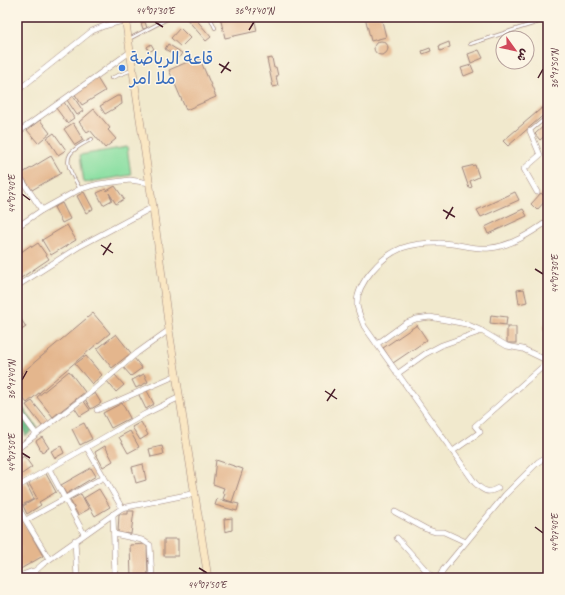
<svg xmlns="http://www.w3.org/2000/svg" width="565" height="595" viewBox="0 0 565 595" font-family="Caveat,'Playpen Sans Arabic',sans-serif">
	<rect width="100%" height="100%" fill="#fcf5e5"/>
	<filter id="ink" filterUnits="userSpaceOnUse"><feTurbulence type="fractalNoise" baseFrequency=".025" numOctaves="2"/><feDisplacementMap in="SourceGraphic" scale="8" xChannelSelector="R" yChannelSelector="G"/><feConvolveMatrix kernelMatrix="1 2 1 2 8 2 1 2 1" color-interpolation-filters="sRGB"/></filter>
	<filter id="wash" filterUnits="userSpaceOnUse"><feTurbulence type="fractalNoise" baseFrequency=".012" numOctaves="4" result="noise"/><feDisplacementMap in="SourceGraphic" scale="16" xChannelSelector="R" yChannelSelector="G"/><feGaussianBlur stdDeviation="0.9" result="paint"/><feColorMatrix in="noise" values="0 0 0 0 0 0 0 0 0 0 0 0 0 0 0 0 0 1.4 0 .05"/><feComposite in="paint" operator="in"/></filter>
	<g filter="url(#wash)">
		<rect width="100%" height="100%" fill="#f1e9cd"/>
		<path fill="#8adfa2" stroke="#6a7f66" d="M127,147l4,28 -47,8 -4,-28z"/>
		<path fill="#6fbe88" stroke="#5c6e5a" d="M17,400l20,27 -11,9 -4,-9 -5,3z"/>
		<g id="blocks">
			<g fill="#e4b68d">
				<path d="M185,17h9l17,20 -5,4z"/>
				<path d="M220,17h34l3,14 -32,7z"/>
				<path d="M365,17h16l5,20 -15,4z"/>
				<path d="M145,22l2,6 -4,1 -2,-6z"/>
				<path d="M180,28l10,10 -9,9 -10,-9z"/>
				<circle cx="381" cy="48" r="7"/>
				<path d="M449,42l1,5 -10,4 -1,-5z"/>
				<path d="M151,44l3,5 -5,3 -2,-5z"/>
				<path d="M168,44l14,9 -3,5 -14,-9z"/>
				<path d="M430,48l1,3 -8,3 -1,-3z"/>
				<path d="M479,50l4,8 -12,5 -3,-9z"/>
				<path d="M199,57l17,40 -30,13 -17,-40z"/>
				<path d="M272,58l2,10 2,-1 2,9h-2l2,10 -5,1 -6,-28z"/>
				<path d="M471,65l3,7 -10,4 -3,-8z"/>
				<path d="M97,78l8,13 -23,14 -8,-12z"/>
				<path d="M73,96l10,15 -6,4 -10,-15z"/>
				<path d="M117,96h4l1,8 -17,10 -5,-8z"/>
				<path d="M64,102l10,16 -7,5 -11,-15z"/>
				<path d="M543,107l4,5 -39,34 -5,-5z"/>
				<path d="M94,109l16,19 -2,2 8,9 -11,9 -15,-18 -3,2 -8,-10z"/>
				<path d="M40,120l10,13 -12,10 -11,-13z"/>
				<path d="M548,122v11l-8,7 -5,-6z"/>
				<path d="M73,123l10,17 -8,5 -11,-16z"/>
				<path d="M54,133l12,17 -8,5 -11,-17z"/>
				<path d="M51,156l10,17 -29,17 -11,-16z"/>
				<path d="M475,165l4,12 -9,4 2,6 -3,1 -7,-20z"/>
				<path d="M115,186l9,13 -8,5 -7,-11 3,7 -9,5 -6,-12 9,-4 1,2z"/>
				<path d="M84,192l9,17 -7,4 -9,-17z"/>
				<path d="M515,192l4,8 -38,17 -4,-7z"/>
				<path d="M541,193l6,6 -10,11 -6,-6z"/>
				<path d="M62,203l8,16 -8,4 -8,-16z"/>
				<path d="M523,209l4,7 -39,18 -3,-7z"/>
				<path d="M67,225l9,15 -25,15 -9,-15z"/>
				<path d="M38,243l11,16 -31,21 -1,-25 14,-10 1,2z"/>
				<path d="M524,289l3,13 -8,2 -2,-14z"/>
				<path d="M17,313l9,14 -9,6z"/>
				<path d="M93,313l17,20 -83,70 -10,-12v-14z"/>
				<path d="M491,315l16,2 -1,8 -16,-2z"/>
				<circle cx="546" cy="328" r="3"/>
				<path d="M417,325l10,15 -34,23 -10,-15z"/>
				<rect x="507" y="327" width="9" height="16"/>
				<path d="M116,334l15,19 -19,15 -15,-19z"/>
				<path d="M86,356l16,19 -10,9 -17,-20z"/>
				<path d="M134,358l8,10 -11,8 -8,-9z"/>
				<path d="M69,371l16,21 -32,25 -16,-20z"/>
				<path d="M144,374l4,8 -12,6 -4,-8z"/>
				<path d="M115,375l9,10 -8,7 -9,-11z"/>
				<path d="M146,389l8,15 -8,5 -8,-16z"/>
				<path d="M95,393l6,10 -10,6 -6,-10z"/>
				<path d="M83,400l7,10 -10,6 -6,-9z"/>
				<path d="M32,401l17,21 -6,5 -17,-22z"/>
				<path d="M122,403l8,15 -19,10 -8,-15z"/>
				<path d="M141,422l7,13 -8,5 -8,-13z"/>
				<path d="M84,423l8,16 -12,6 -8,-16z"/>
				<path d="M130,431l9,16 -11,6 -9,-16z"/>
				<path d="M42,437l7,11 -7,4 -6,-11z"/>
				<path d="M61,446l3,7 -9,5 -4,-7z"/>
				<path d="M105,446l8,15 -10,6 -8,-15z"/>
				<path d="M162,446l2,8 -13,3 -2,-8z"/>
				<path d="M24,456l8,11 -13,9 -2,-3v-12z"/>
				<path d="M216,460l27,9 -11,33 -9,-3 2,-5 -3,-1 2,-5 -11,-4z"/>
				<path d="M143,464l3,16 -10,3 -4,-16z"/>
				<path d="M91,468l5,8 -30,18 -5,-9z"/>
				<path d="M45,472l11,20 -17,10 2,3 -14,9 -4,-8 14,-8 -9,-16z"/>
				<path d="M26,483l8,16 -14,7 -3,-5v-13z"/>
				<path d="M99,489l11,18 -15,9 -11,-18z"/>
				<path d="M81,494l8,15 -11,6 -8,-15z"/>
				<path d="M217,499l22,5 -2,7 -22,-6z"/>
				<path d="M17,510l26,46 -26,15z"/>
				<path d="M128,511h6l-3,23 -13,-1 1,-19h9z"/>
				<path d="M232,518v12l-7,2 -1,-13z"/>
				<rect x="164" y="539" width="14" height="17"/>
				<path d="M147,544l1,34h-17l-1,-33z"/>
			</g>
		</g>
	</g>
	<g filter="url(#ink)">
		<use href="#blocks" fill-opacity="0" stroke="#9e847c" stroke-width="1"/>
		<g fill="none" stroke-linecap="round" stroke-linejoin="round">
			<defs>
				<g id="lane">
					<path d="M210,17l5,11"/>
					<path d="M128,24l18,-7"/>
					<path d="M129,39l42,-22"/>
					<path d="M470,44l78,-25"/>
					<path d="M111,78l21,-8"/>
					<path d="M530,131l18,-15"/>
					<path d="M80,189c-5,-10 -19,-28 -7,-38 5,-5 12,-8 19,-12"/>
				</g>
				<g id="street">
					<path d="M17,91l75,-60 12,-5 22,-6"/>
					<path d="M530,131l10,24 -16,14 13,23"/>
					<path d="M17,133l113,-81"/>
					<path d="M17,173l25,37"/>
					<path d="M17,227l25,-17 38,-21 19,-5 31,-4 20,3"/>
					<path d="M17,286l63,-40 73,-39"/>
					<path d="M377,344l29,-21 10,-4 14,-2 36,7 14,6 27,16 16,3 25,12"/>
					<path d="M397,374l28,-20 17,-9 40,-14"/>
					<path d="M17,408l19,26"/>
					<path d="M97,410l80,-35"/>
					<path d="M87,448l35,60"/>
					<path d="M17,449l69,-53 51,-43 32,-23"/>
					<path d="M453,451l27,-19 -5,-6 73,-64"/>
					<path d="M49,469l35,65"/>
					<path d="M17,487l128,-73 35,-17"/>
					<path d="M498,488c-10,6 -15,3 -23,-5l-111,-157c-2,-6 -6,-14 -7,-21 -1,-22 25,-49 45,-57 11,-4 25,-5 36,-5 17,-1 35,7 52,5 21,-2 41,-15 58,-27"/>
					<path d="M17,506l32,53"/>
					<path d="M395,512l31,17 9,3h9l22,10"/>
					<path d="M113,514l2,64"/>
					<path d="M26,520l78,-43"/>
					<path d="M114,534l28,6 8,5 2,33"/>
					<path d="M397,538l36,40"/>
					<path d="M75,540l2,38"/>
					<path d="M17,577l16,-6"/>
					<path d="M27,578l16,-14 79,-56 74,-15"/>
					<path d="M439,578l4,-8 62,-75 33,-33 10,-6"/>
				</g>
				<path id="secondary" d="M125,17l28,190 16,123 39,248"/>
			</defs>
			<use href="#lane" stroke="#9e847c" stroke-width="4"/>
			<use href="#street" stroke="#9e847c" stroke-width="6"/>
			<use href="#secondary" stroke="#9e847c" stroke-width="8"/>
			<use href="#lane" stroke="#fff" stroke-width="2.5"/>
			<use href="#street" stroke="#fff" stroke-width="5"/>
			<use href="#secondary" stroke="#fae7c3" stroke-width="7"/>
		</g>
	</g>
	<path fill="none" stroke="#4a1f2b" stroke-width="1.5" d="M155,22l8,5M249,30l5,-8M219,64l12,7M221,73l8,-11M538,78l5,-9M22,194l8,6M443,210l12,7M446,219l7,-12M101,245l12,8M103,255l8,-12M535,269l8,5M22,380l5,-9M325,391l12,8M327,401l8,-12M22,453l8,5M535,527l8,6M199,568l8,5"/>
	<circle fill="#3f7fe0" stroke="#fcf5e5" stroke-width="1.5" cx="122" cy="68" r="4"/>
	<g text-anchor="middle" stroke-width="3" stroke-linejoin="round" paint-order="stroke">
		<g font-size="17" fill="#366cbe" stroke="#fcf5e5" text-anchor="start">
			<text x="130" y="64">قاعة الرياضة<tspan x="130" dy="20">ملا امر</tspan></text>
		</g>
	</g>
	<rect width="565" height="595" fill="none" stroke="#fcf5e5" stroke-width="44"/>
	<g transform="translate(515 50) rotate(123)"><circle r="19" fill="#fcf5e5" stroke="#b59f9b"/>
	<path d="M0-3L7 15L0 10L-7 15Z" fill="#d1495b"/>
	<text y="-6" font-size="11" font-weight="bold" text-anchor="middle" fill="#4a1f2b">ش</text>
	</g>
	<rect x="22" y="22" width="521" height="551" fill="none" stroke="#4a1f2b" stroke-width="1.5"/>
	<g font-size="10" text-anchor="middle" fill="#4a1f2b">
		<text x="155" y="14">44°07'30"E</text>
		<text x="254" y="14">36°17'40"N</text>
		<text transform="translate(554 69) rotate(-90)" y="4">36°17'50"N</text>
		<text transform="translate(11 194) rotate(-90)" y="4">44°07'40"E</text>
		<text transform="translate(554 274) rotate(-90)" y="4">44°07'30"E</text>
		<text transform="translate(11 380) rotate(-90)" y="4">36°17'40"N</text>
		<text transform="translate(11 453) rotate(-90)" y="4">44°07'50"E</text>
		<text transform="translate(554 533) rotate(-90)" y="4">44°07'40"E</text>
		<text x="207" y="588">44°07'50"E</text>
	</g>
</svg>
